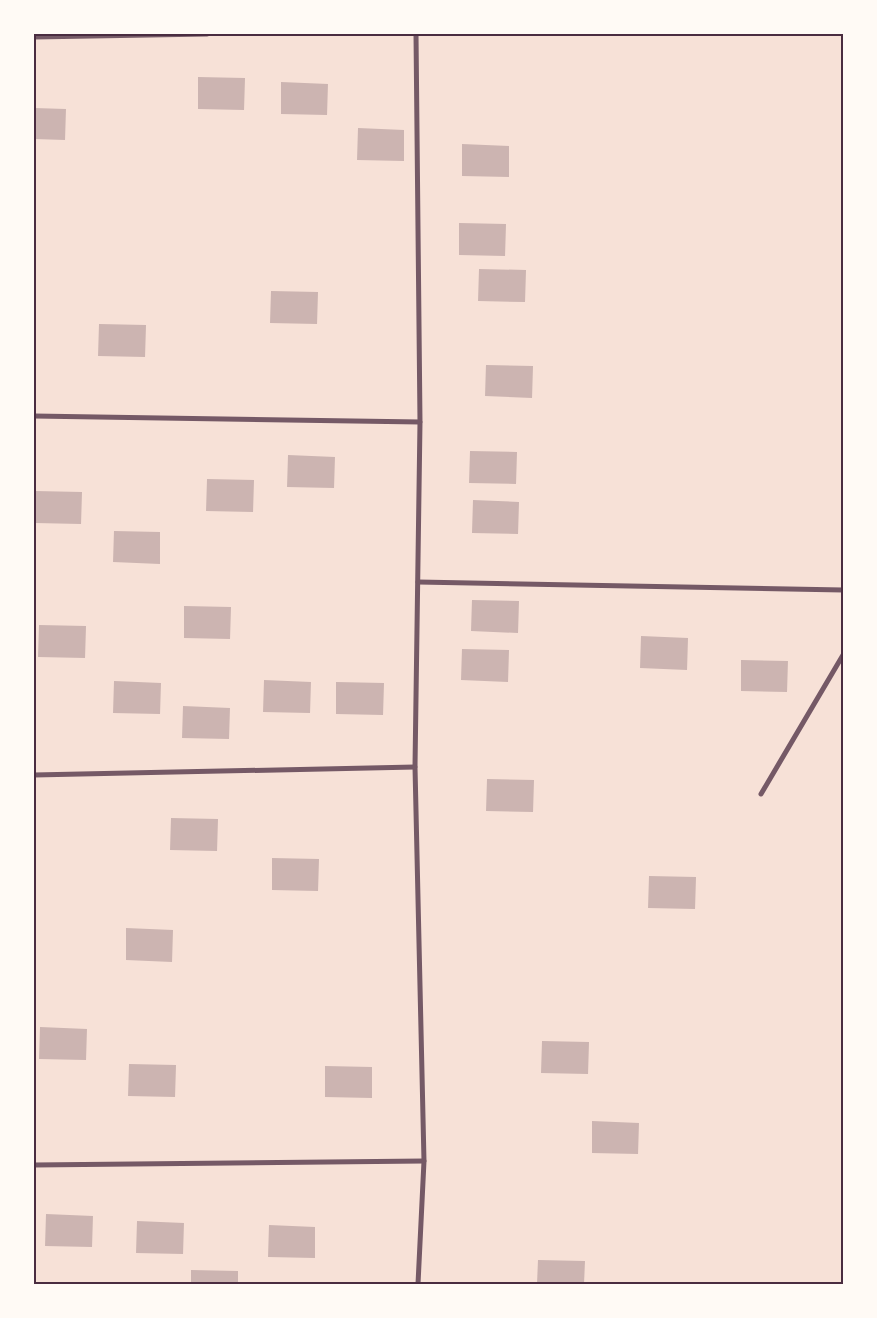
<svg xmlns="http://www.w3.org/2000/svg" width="877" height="1318" viewBox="0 0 877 1318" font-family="'DejaVu Sans',sans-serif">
	<rect width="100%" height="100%" fill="#f7e1d7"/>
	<g fill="#ccb4b1">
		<path d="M198,77l47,1 -1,32 -46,-1z"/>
		<path d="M281,82l47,2 -1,31 -46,-1z"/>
		<path d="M34,108l32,1 -1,31 -31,-1z"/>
		<path d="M358,128l46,2v31l-47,-1z"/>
		<path d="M462,144l47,2v31l-47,-1z"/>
		<path d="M459,223l47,1 -1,32 -46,-1z"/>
		<path d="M479,269l47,1 -1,32 -47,-1z"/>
		<path d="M271,291l47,1 -1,32 -47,-1z"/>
		<path d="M99,324l47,1 -1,32 -47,-1z"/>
		<path d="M486,365l47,1 -1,32 -47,-2z"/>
		<path d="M470,451l47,1 -1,32 -47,-1z"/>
		<path d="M288,455l47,2 -1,31 -47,-1z"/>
		<path d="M207,479l47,1 -1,32 -47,-1z"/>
		<path d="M35,491l47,1 -1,32 -46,-1z"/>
		<path d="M473,500l46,2 -1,32 -46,-1z"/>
		<path d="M114,531l46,1v32l-47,-2z"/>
		<path d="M472,600l47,1 -1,32 -47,-2z"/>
		<path d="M184,606l47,1 -1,32 -46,-1z"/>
		<path d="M39,625l47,1 -1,32 -47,-1z"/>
		<path d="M641,636l47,2 -1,32 -47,-2z"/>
		<path d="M462,649l47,1 -1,32 -47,-2z"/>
		<path d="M741,660l47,1 -1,31 -46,-1z"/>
		<path d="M264,680l47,2 -1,31 -47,-1z"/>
		<path d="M114,681l47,2 -1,31 -47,-1z"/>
		<path d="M336,682l48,1 -1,32 -47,-1z"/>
		<path d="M183,706l47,2 -1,31 -47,-1z"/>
		<path d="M487,779l47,1 -1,32 -47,-1z"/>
		<path d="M171,818l47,1 -1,32 -47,-1z"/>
		<path d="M272,858l47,1 -1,32 -46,-1z"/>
		<path d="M649,876l47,1 -1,32 -47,-1z"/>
		<path d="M126,928l47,2 -1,32 -46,-2z"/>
		<path d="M40,1027l47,2 -1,31 -47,-1z"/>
		<path d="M542,1041l47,1 -1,32 -47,-1z"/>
		<path d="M129,1064l47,1 -1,32 -47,-1z"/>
		<path d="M325,1066l47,1v31l-47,-1z"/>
		<path d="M592,1121l47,2 -1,31 -46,-1z"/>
		<path d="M46,1214l47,2 -1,31 -47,-1z"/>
		<path d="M137,1221l47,2 -1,31 -47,-1z"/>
		<path d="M269,1225l46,2v31l-47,-1z"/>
		<path d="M538,1260l47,1 -1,23h-47z"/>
		<path d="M191,1270l47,1v13h-47z"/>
	</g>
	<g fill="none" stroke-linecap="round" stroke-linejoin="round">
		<g stroke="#755966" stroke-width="5">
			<path d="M416,34l4,388 -5,345 9,394 -6,123"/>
			<path d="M34,37l173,-3"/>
			<path d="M34,416l386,6"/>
			<path d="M418,582l425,8"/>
			<path d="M34,775l381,-8"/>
			<path d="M761,794l82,-139"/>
			<path d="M34,1165l390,-4"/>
		</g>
	</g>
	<rect width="877" height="1318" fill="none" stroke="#fffaf5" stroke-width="70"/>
	<rect x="35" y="35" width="807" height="1248" fill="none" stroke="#4a2c40" stroke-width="2"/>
</svg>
